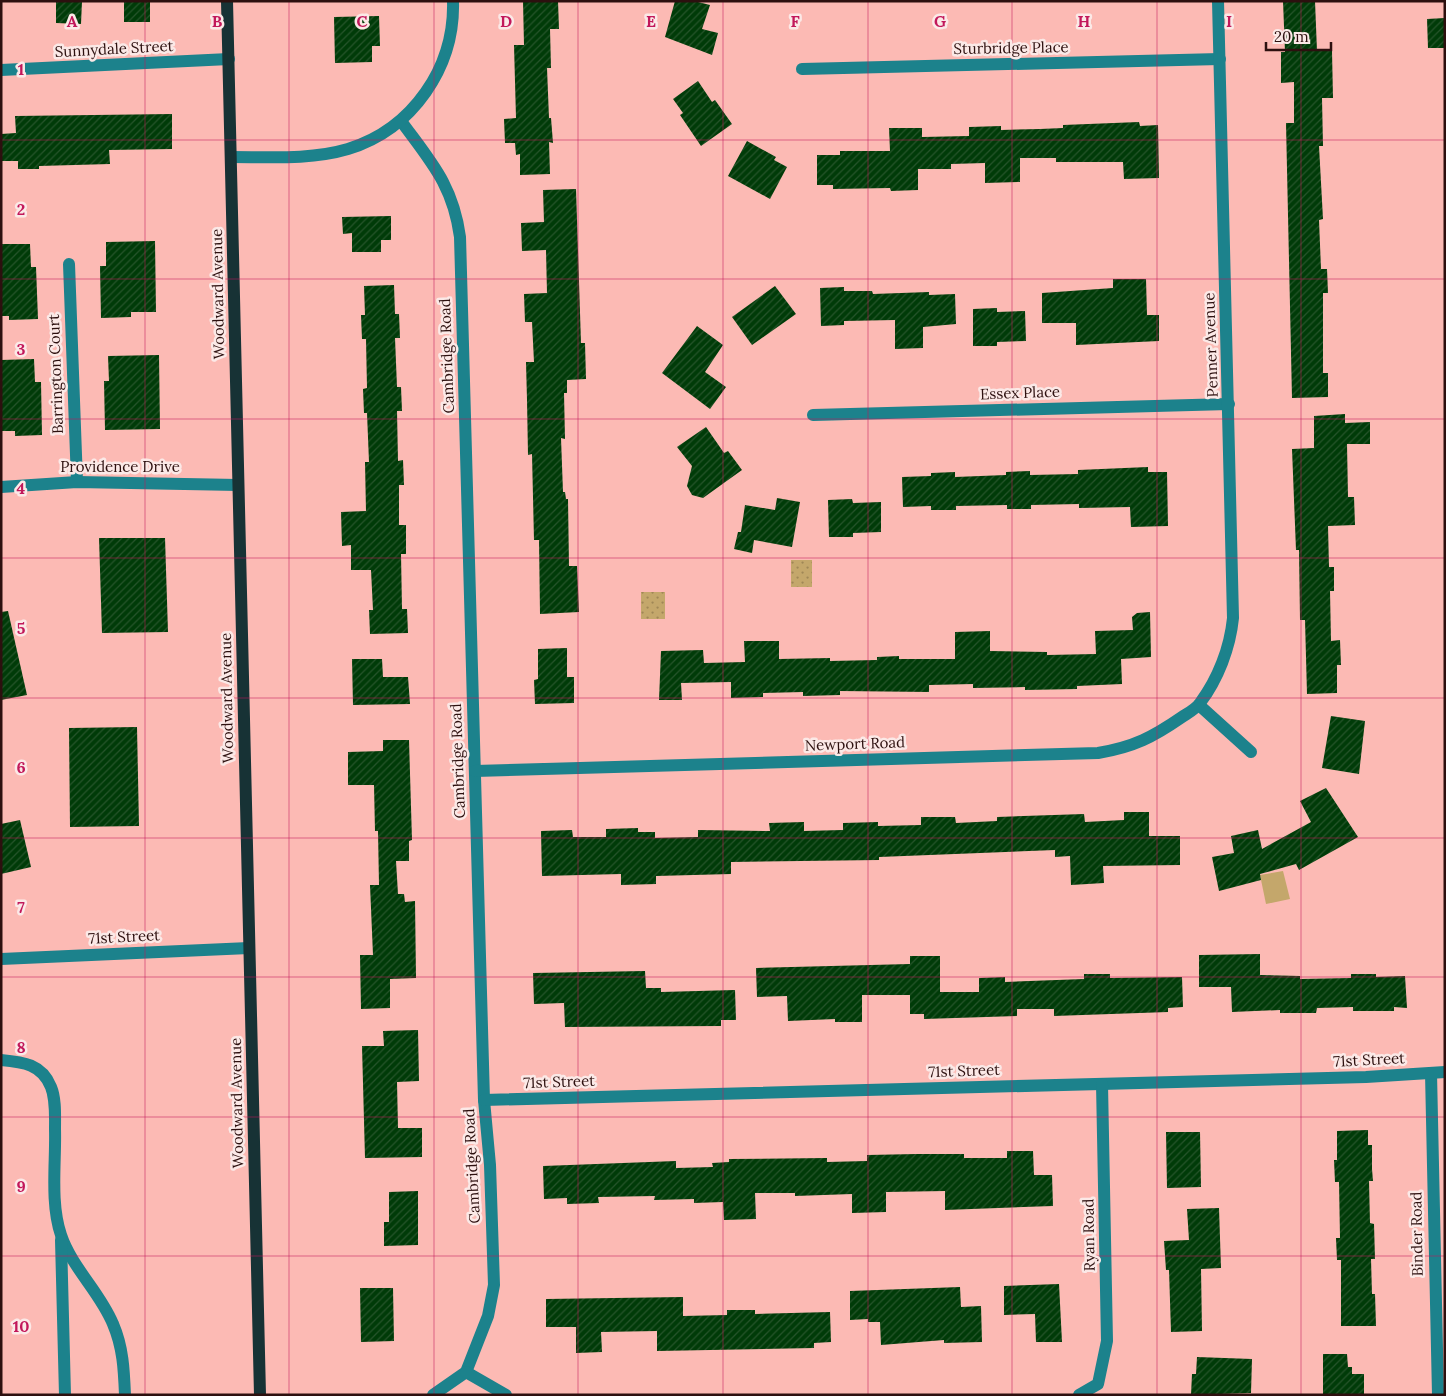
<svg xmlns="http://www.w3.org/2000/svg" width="1446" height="1396" viewBox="0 0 1446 1396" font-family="Lora,serif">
	<defs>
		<pattern id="grass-dots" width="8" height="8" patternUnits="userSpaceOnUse" patternTransform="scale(1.25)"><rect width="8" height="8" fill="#c4a76b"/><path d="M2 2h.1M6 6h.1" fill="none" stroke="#a08756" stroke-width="1.8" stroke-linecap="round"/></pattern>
		<pattern id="building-hatch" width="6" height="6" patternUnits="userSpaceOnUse" patternTransform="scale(1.25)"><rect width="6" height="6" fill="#003b08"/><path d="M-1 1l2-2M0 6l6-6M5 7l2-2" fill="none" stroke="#26542b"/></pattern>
	</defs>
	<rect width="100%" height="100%" fill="#fcbab4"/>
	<g fill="url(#grass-dots)">
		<rect x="791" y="560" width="21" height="27"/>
		<rect x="641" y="592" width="24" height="27"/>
	</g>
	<path fill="#c4a76b" d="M1283,871l7,28 -24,5 -6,-29z"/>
	<g fill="url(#building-hatch)">
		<path d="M56,1h26l-1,23 -25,-1z"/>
		<rect x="124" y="1" width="26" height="21"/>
		<path d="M523,1h35l1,28h-9l1,39h-4l2,50h2l2,25 -4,-1 1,32 -30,1v-21l-4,1 -1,-12h-10l-1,-24 12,-1 -2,-73h10z"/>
		<path d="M675,1h19l16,4 -8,24 16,4 -6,22 -47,-18z"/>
		<path d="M1283,1h32l2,50h15l1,47h-11l1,48h-4l4,73 -4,1 2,49h6l1,24h-5v80h5v24l-36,1 -6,-275h8v-41l-13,1v-31h4z"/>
		<path d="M379,16l1,30h-8v16l-37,1 -1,-46z"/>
		<path d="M1445,18v30h-17l-1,-29z"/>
		<path d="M698,81l14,21 3,-2 17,24 -31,22 -21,-31 3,-2 -10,-14z"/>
		<path d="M172,114v35l-63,1 1,14 -71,2v3h-21v-8h-17v-27l15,-1 -1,-17z"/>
		<path d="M1139,122l1,4 18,-1 1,53 -35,1 -1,-17h-67v-4h-36v24l-35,1v-20l-34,1v5h-33v21l-27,1 -1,-3 -57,1v-4h-16v-30h23v-4h50l-1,-23h33v9l47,-1v-9l32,-1v4l39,-1 23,-1v-3z"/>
		<path d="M747,141l29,16 -2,3 13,7 -17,32 -42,-23z"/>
		<path d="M576,189l5,154h4l1,36 -19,1v13h-3l1,46 -4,-1 2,54h2l1,7h2l1,67h8l2,46 -39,2 -1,-74h-5l-2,-86 -4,1 -1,-55 -1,-38h8l-2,-40h-7l-1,-28 23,-1 -1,-43 -24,1 -1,-28 23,-1 -1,-32z"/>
		<path d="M391,216v24h-10v12h-29v-19l-9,1 -1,-17z"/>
		<path d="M155,241l1,71h-25v5l-30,1 -1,-52h6v-24z"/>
		<path d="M1,244h29l1,23h5l2,52 -29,1v-4h-8z"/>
		<path d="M1113,279h33l1,36h12v26l-83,4v-22h-34v-30l71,-5z"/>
		<path d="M394,285l1,29h4l1,24h-5l2,49h4l1,24h-5l1,50 5,-1 1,25h-5v40h7v29h-5l1,55h5l1,24 -38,1 -1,-24h4l-2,-40h-20v-25l-9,1 -1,-34 25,-1 -1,-49h4l-2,-49h-3l-1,-24 4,-1 -1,-49h-4l-1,-24h4l-1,-29z"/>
		<path d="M775,286l21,28 -44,31 -20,-28z"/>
		<path d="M844,287v4h28l1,3 56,-2v3l26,-1 1,30 -33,3v21l-28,1v-29l-51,1v4l-23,1 -1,-38z"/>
		<path d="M997,308v4l28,-1 1,30 -29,1v4h-24v-37z"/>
		<path d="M697,326l26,19 -18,27 21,15 -16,22 -48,-36z"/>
		<path d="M159,355l1,74 -55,1 -1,-49h5l-1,-25z"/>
		<path d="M34,359l1,23h6l1,53 -27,1v-5h-14v-71z"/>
		<path d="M1345,414v9l25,-1v22h-23l1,53h6l1,28 -27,1 1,41h5v24h-4l1,50 9,-1 1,25h-4v28l-30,1 -2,-74h-5l-1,-70h-3l-4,-101 22,-1v-32z"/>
		<path d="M706,427l18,26 4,-2 14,19 -39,28 -11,-3 -5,-9 5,-20 -15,-19z"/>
		<path d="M1148,467v5h19l1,54 -37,1 -1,-20 -51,1v-4l-48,1v4h-24v-4l-51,1v4h-25v-4l-28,1 -1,-30 29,-1v-3l24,-1v5l51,-2v-3l24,-1v4l48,-1v-4z"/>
		<path d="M777,498l23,4 -8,45 -38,-7 -2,13 -18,-4 4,-17h3l4,-27 30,5z"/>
		<path d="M852,499l1,4 28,-1v30l-28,1v4h-24l-1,-37z"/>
		<path d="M99,538h66l3,94 -66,1z"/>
		<path d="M8,611l19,84 -26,5v-88z"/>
		<path d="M1150,612l1,45 -30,2 1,25 -45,2v3l-52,1v-3l-52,1v-4l-44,1v7l-89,-1v4l-37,1v-4l-40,1v4l-32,1v-16l-50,1 1,17h-23l2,-49 42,-1 1,13 41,-1 -1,-21h35v18l51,-1v3l47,-1v-3l22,-1v3h56v-27l35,-1v20l57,1v3l49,-1 -1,-23 38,-1 -1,-13 5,-4z"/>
		<path d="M567,648v29h7v26l-39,1 -1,-24 4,-1v-30z"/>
		<path d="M352,659h30l1,18h25l2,27 -57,1z"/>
		<path d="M1331,716l34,5 -6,53 -37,-6z"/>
		<path d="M137,727l2,99 -69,1 -1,-99z"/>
		<path d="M383,740h26l3,100 -3,1v20h-13l2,33h6l1,8 10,-1 1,77 -26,1v29l-29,1 -1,-54h13l-3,-70h9l-1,-54h-3l-1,-46h-26v-33l35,-1z"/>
		<path d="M1326,788l32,49 -59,33 -3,-6 -36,10 1,6 -42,11 -7,-34 22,-4 -3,-17 27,-6 4,19 49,-27 -11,-21z"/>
		<path d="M1124,812h25v24h31v29l-77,1 1,17 -33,2 -1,-29 -15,1v-7l-176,7v3l-148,2v12l-75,2v8l-35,1v-11l-79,2 -1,-45 31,-1 1,7h33v-8l32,-1v4h17v6l43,-1v-7l72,1 -1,-8 35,-1v9l39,-1v-7l35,-1v4l43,-1v-8h34l1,6 41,-2v-4l87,-3 1,8 39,-2z"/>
		<path d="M20,820l11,47 -30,7v-50z"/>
		<path d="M1260,954v21l40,1v3l51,-1v-4h25v3l29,-1 2,32 -13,-1v4h-41v-4l-36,1 -1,5h-36v-3l-48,2 -1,-25h-32v-32z"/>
		<path d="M910,956h30v36h39v-14l26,-1v5l79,-3v-5h26v4l72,-1 1,30 -15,1v4l-114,4v-7h-37v7l-93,3v-5h-14v-19h-48v27h-27v-3l-47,2 -1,-25 -30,1 -1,-29 154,-4z"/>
		<path d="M645,971l1,17h15v4l74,-2 1,30h-15v6l-156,1 -1,-24 -30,1 -1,-31z"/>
		<path d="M418,1030l1,51 -22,1 1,46h24v29l-57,1 -3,-112h22l-1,-15z"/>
		<path d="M1368,1130v15h4v24l1,12h-4l1,42 4,1 1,35h-4l1,35h3l1,32h-35v-66h-4l-1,-22h4l-1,-56h-4l-1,-22h3v-29z"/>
		<path d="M1166,1132h34l1,55 -34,1z"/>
		<path d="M1007,1151h26l1,24h18l1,31 -108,4v-19l-59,1v20l-34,1v-19l-57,2v-3h-40l1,26 -32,1 -1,-18 -29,1v-4l-40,1 1,-4 -57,1 1,6 -32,1v-6l-23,1 -1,-33 133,-5v7l37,-1 -1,-4 17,-1v-3l98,-1v4l40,-1v-6l50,-1h47v4h43z"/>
		<path d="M418,1191v54l-34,1v-24h5v-30z"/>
		<path d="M1219,1208l2,60 -20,1 1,62 -31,1 -2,-62h-3l-2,-29 25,-1 -2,-31z"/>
		<path d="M1059,1284l3,58h-26l-1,-28 -31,1v-29z"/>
		<path d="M960,1287l1,20 20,-1 1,36 -38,1v-3l-63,5 -1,-23h-12v-3l-18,1v-29z"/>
		<path d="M360,1288h33l1,53 -33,1z"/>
		<path d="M683,1297v19l44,-1v-5h28v4l75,-2 1,30 -17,1v5l-157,3v-20l-56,1 1,20 -26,1v-26h-30v-28z"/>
		<path d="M1323,1354h24l1,13h4v7h12v21h-41z"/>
		<path d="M1197,1357l55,2 -1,34 -60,2 1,-21h4z"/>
	</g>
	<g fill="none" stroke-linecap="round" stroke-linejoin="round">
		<g stroke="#1c828c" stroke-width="12">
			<path d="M802,69l418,-10"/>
			<path d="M1,70l228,-11"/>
			<path d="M401,121c30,41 52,64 59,116l24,863 6,65 4,120 -6,31 -22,56 -33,23"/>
			<path d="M231,157c38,0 80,3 117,-8 65,-20 107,-82 105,-148"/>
			<path d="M69,264l8,218"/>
			<path d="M813,415l416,-11"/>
			<path d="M1,487l76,-5 161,3"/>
			<path d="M1199,705l52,47"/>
			<path d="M475,771l623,-18c36,-6 55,-16 84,-36 6,-4 14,-8 18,-14 18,-24 30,-55 33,-85l-15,-617"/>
			<path d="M1,959l248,-11"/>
			<path d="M1,1060c22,2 41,4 50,27 5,12 4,29 4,42 1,33 -5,74 6,106 11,33 39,57 52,89 10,23 11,46 12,71"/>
			<path d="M1431,1073l7,322"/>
			<path d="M484,1100l882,-23 79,-5"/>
			<path d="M61,1240l4,155"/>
			<path d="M466,1372l40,23"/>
			<path d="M1079,1395l19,-11 9,-43 -5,-257"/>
		</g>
		<path stroke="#173235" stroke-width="12" d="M227,1l33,1394"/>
	</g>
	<path fill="none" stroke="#c2185b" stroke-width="1" stroke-opacity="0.55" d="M145,1v1394M289,1v1394M434,1v1394M578,1v1394M723,1v1394M868,1v1394M1012,1v1394M1157,1v1394M1301,1v1394M1,140h1444M1,279h1444M1,419h1444M1,558h1444M1,698h1444M1,838h1444M1,977h1444M1,1117h1444M1,1256h1444"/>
	<g text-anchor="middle" stroke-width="5" stroke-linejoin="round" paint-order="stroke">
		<g font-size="15" fill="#2d100f" stroke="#fbe9e7">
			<text transform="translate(1011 48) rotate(-1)" y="5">Sturbridge Place</text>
			<text transform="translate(114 49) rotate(-3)" y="5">Sunnydale Street</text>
			<text transform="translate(218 294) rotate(-91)" y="5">Woodward Avenue</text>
			<text transform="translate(1211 345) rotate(-92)" y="5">Penner Avenue</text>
			<text transform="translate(447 356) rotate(-92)" y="5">Cambridge Road</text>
			<text transform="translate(56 374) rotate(-92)" y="5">Barrington Court</text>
			<text transform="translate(1020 393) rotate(-2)" y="5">Essex Place</text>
			<text x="120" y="472">Providence Drive</text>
			<text transform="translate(227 698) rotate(-91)" y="5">Woodward Avenue</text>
			<text transform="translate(855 744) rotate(-2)" y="5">Newport Road</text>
			<text transform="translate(458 761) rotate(-92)" y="5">Cambridge Road</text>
			<text transform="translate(124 937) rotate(-3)" y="5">71st Street</text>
			<text transform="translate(1369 1060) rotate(-3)" y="5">71st Street</text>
			<text transform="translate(964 1071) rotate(-2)" y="5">71st Street</text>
			<text transform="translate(559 1082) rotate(-2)" y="5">71st Street</text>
			<text transform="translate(237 1103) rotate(-91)" y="5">Woodward Avenue</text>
			<text transform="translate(472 1166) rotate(-93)" y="5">Cambridge Road</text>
			<text transform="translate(1417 1234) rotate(-91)" y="5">Binder Road</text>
			<text transform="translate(1089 1235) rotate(-91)" y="5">Ryan Road</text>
		</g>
	</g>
	<g font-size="16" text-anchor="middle" font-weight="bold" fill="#c2185b" stroke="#fbe9e7" stroke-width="5" stroke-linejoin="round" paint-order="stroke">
		<text x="72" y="27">A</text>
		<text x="217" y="27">B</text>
		<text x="362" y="27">C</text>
		<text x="506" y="27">D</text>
		<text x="651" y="27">E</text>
		<text x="795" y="27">F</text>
		<text x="940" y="27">G</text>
		<text x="1084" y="27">H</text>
		<text x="1229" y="27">I</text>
		<text x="21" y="75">1</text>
		<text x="21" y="215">2</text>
		<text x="21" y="355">3</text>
		<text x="21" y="494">4</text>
		<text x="21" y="634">5</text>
		<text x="21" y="773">6</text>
		<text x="21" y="913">7</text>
		<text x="21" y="1053">8</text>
		<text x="21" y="1192">9</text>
		<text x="21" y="1332">10</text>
	</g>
	<rect width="1446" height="1396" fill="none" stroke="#2d100f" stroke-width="5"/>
	<path d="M1266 42v8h65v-8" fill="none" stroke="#2d100f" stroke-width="2.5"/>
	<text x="1274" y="42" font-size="15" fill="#2d100f" stroke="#fbe9e7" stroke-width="4" paint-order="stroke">20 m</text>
</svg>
